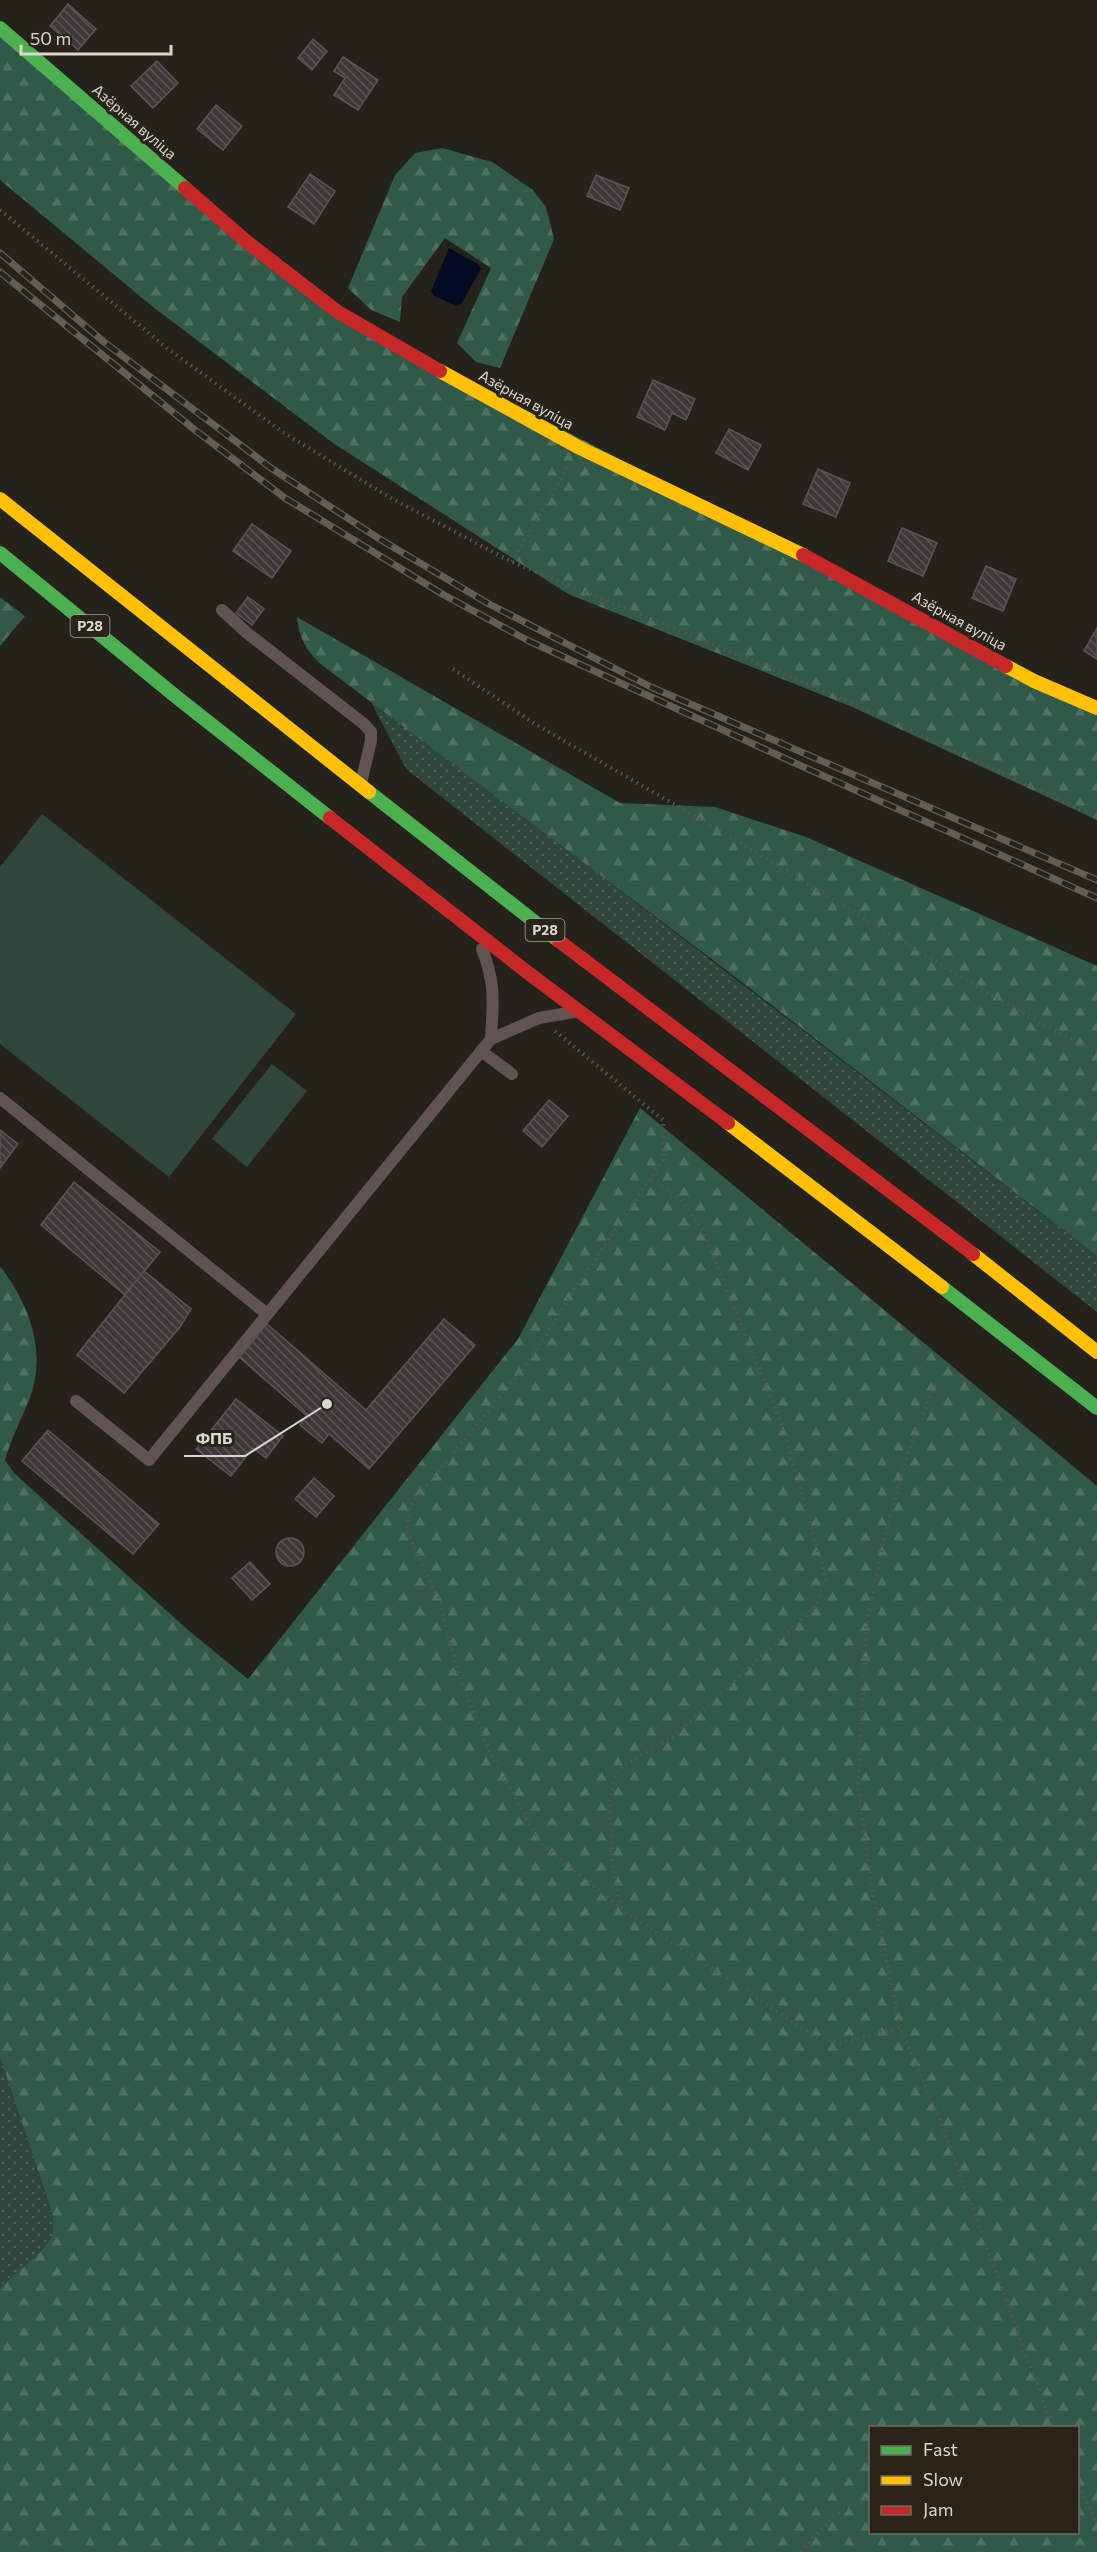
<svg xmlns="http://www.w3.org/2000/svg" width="1097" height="2552" viewBox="0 0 1097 2552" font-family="Commissioner,sans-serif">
	<defs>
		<pattern id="grass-dots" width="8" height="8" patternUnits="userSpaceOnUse" patternTransform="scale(1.5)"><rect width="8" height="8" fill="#2f473b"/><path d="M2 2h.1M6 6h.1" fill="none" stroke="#4d6156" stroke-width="1.8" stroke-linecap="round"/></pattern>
		<pattern id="forest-firs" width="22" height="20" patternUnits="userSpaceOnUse" patternTransform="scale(1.5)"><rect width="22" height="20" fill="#305947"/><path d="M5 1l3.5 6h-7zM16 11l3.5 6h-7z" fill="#4d7060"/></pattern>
		<pattern id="building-back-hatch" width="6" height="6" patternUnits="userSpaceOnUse" patternTransform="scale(1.5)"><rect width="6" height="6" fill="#3c3a39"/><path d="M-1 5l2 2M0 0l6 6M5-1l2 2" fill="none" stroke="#585655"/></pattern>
	</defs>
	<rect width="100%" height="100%" fill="#25221c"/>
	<g fill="url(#grass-dots)">
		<path d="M369,698l728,558v56l-691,-543z"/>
		<path d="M0,2057l53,161v18l-12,15 -41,36z"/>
	</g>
	<g fill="url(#forest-firs)" fill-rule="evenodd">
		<path d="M0,32l338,280 759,396v112l-247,-114 -282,-112 -235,-151 -180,-136 -153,-127z"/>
		<path d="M442,148l50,14 41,28 13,17 8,32 -54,129 -24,-6 -19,-19 34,-75 -46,-30 -43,59 -2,25 -29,-12 -23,-22 47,-113 20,-22z"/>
		<path d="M0,597l25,19 -25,30z"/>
		<path d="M297,617l323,186 95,4 91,30 291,129v290l-375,-289 -404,-305c-13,-14 -19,-25 -21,-45z"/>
		<path d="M640,1108l457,378v1066h-1097v-265l41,-36 12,-15v-19l-53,-160v-791c29,38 48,86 29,134 -8,20 -18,39 -24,60l9,13 174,157 60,49 270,-340zM870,2428h208v104h-208z"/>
	</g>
	<g fill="#2f473b">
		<path d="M42,814l254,200 -127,163 -169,-133v-177z"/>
		<path d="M272,1064l35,27 -60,76 -35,-28z"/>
	</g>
	<path fill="#030b23" d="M449,248l30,17 2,4 -20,35 -4,2 -23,-10 -3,-5z"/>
	<g fill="url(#building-back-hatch)" stroke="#585555" stroke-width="1.5">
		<path d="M68,4l28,25 -18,21 -28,-24z"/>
		<path d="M313,39l14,12 -15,19 -14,-12z"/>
		<path d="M343,57l35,23 -20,30 -24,-15 11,-17 -11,-7z"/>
		<path d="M157,61l21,22 -25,25 -22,-22z"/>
		<path d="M216,105l26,21 -19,24 -26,-21z"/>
		<path d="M310,174l25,17 -21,33 -26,-17z"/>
		<path d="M596,175l33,13 -9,22 -33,-14z"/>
		<path d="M653,380l42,19 -9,21 -14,-7 -7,17 -28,-13z"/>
		<path d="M729,429l32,16 -13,25 -32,-17z"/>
		<path d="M818,469l32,14 -14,34 -33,-13z"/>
		<path d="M252,524l39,27 -19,27 -39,-27z"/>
		<path d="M902,528l35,15 -14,33 -35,-15z"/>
		<path d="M986,566l30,13 -13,32 -31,-13z"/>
		<path d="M248,597l16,12 -12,16 -16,-12z"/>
		<path d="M1097,628v31l-13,-8z"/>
		<path d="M549,1100l19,16 -26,31 -19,-16z"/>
		<path d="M0,1130l18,14 -18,24z"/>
		<path d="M74,1182l86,70 -35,43 -84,-70z"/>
		<path d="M144,1271l47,38 -11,18 -56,66 -47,-38z"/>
		<path d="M444,1319l31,26 -106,124 -40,-35 -7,9 -22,-18 7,-9 -69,-60 28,-33 100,87z"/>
		<path d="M236,1399l47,37 -17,22 -13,-10 -22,28 -35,-27z"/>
		<path d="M48,1430l111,94 -26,30 -111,-93z"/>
		<path d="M314,1478l20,18 -18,21 -21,-18z"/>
		<circle cx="290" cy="1552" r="14"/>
		<path d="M250,1562l20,22 -18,16 -20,-22z"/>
	</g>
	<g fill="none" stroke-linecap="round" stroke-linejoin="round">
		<g stroke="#5b5350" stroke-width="4" stroke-dasharray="1.5 4.5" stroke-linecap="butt">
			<path d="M0,210l168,139 113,82 108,66 123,65 300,123 285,132"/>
			<path d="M512,562l56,-95"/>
			<path d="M453,669l82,55 182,105 277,168 103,56"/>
			<path d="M555,1031l108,89 2,37 -82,120 -56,87 -117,142 -4,23 34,73 19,75 31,74 51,93 86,69 189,124 24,6 60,-15"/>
			<path d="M935,1385l-26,65 -24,84 -19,94 -8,158 14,102 28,140 40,92 113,308"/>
			<path d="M621,1908l-8,-37 -4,-74 9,-28 56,-33 141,-129 11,-28 -44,-154 -79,-194 -22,-32 -30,-20"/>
			<path d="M1078,2486l19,38"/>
			<path d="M1086,2502l11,-2"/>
			<path d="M801,2552l32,-36 37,-19"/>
		</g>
		<g stroke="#605452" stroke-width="12">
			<path d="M222,610l25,23 117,91 7,8v9l-10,42"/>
			<path d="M482,949c14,35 11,54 9,90"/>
			<path d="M481,1051l31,23"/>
			<path d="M0,1098l267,216"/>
			<path d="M76,1401l73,59 342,-421 48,-21 35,-6"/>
		</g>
		<g stroke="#4caf50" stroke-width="14">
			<path d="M0,28l185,160"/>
			<path d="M0,553l179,146 151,119"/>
			<path d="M369,792l190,149"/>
			<path d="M942,1287l155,121"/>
		</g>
		<g stroke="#ffc107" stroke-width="14">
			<path d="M440,371l140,77 223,107"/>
			<path d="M0,499l369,293"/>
			<path d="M1006,666l28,15 63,27"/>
			<path d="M728,1123l214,164"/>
			<path d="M973,1254l124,98"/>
		</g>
		<g stroke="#c62828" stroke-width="14">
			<path d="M185,188l62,54 91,70 102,59"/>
			<path d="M803,555l203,111"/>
			<path d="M330,818l197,154 201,151"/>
			<path d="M559,941l414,313"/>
		</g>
		<defs>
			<g id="rail">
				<path d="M0,253l104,89 167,126 107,70 111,66 162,83 446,193"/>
				<path d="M0,272l195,158 90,68 159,97 85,46 268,123 300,134"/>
			</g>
		</defs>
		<use href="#rail" stroke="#635d58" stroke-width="7"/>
		<use href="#rail" stroke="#292318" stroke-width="4.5" stroke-dasharray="14" stroke-linecap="butt"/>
	</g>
	<g text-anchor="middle" stroke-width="6" stroke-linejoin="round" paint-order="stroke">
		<g fill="#292318" stroke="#a6a199" stroke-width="1.5">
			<rect x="70.5" y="615" width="39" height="22" rx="4.5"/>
			<rect x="525.5" y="919" width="39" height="22" rx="4.5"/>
		</g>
		<g font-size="14" font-weight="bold" fill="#dbd7d0">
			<text x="90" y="631">Р28</text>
			<text x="545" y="935">Р28</text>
		</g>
		<g font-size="15" fill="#dbd7d0" stroke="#292318">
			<text transform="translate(134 122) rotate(41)" y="5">Азёрная вуліца</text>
			<text transform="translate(526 400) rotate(29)" y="5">Азёрная вуліца</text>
			<text transform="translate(959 621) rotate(29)" y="5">Азёрная вуліца</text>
		</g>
	</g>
	<path fill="none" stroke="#dbd7d0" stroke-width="2" d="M327 1404L245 1456H184"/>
	<circle fill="#dbd7d0" stroke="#292318" stroke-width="2" cx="327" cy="1404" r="6"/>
	<g font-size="16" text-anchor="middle" font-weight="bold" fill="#dbd7d0" stroke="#292318" stroke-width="6" stroke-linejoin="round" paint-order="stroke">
		<text x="214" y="1444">ФПБ</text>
	</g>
	<rect x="869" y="2426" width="210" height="108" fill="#292318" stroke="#706b62" stroke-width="1.5"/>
	<rect x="881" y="2446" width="30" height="9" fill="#4caf50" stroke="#706b62" stroke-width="1.5"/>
	<text x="923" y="2456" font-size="18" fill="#dbd7d0">Fast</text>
	<rect x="881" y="2476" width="30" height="9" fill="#ffc107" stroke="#706b62" stroke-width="1.5"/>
	<text x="923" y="2486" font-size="18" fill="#dbd7d0">Slow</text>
	<rect x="881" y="2506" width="30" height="9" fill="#c62828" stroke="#706b62" stroke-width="1.5"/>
	<text x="923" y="2516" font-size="18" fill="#dbd7d0">Jam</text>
	<path d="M21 45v9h150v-9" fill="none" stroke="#dbd7d0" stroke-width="3"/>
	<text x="30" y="45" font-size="18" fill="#dbd7d0" stroke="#292318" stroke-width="4.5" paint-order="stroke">50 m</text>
</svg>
